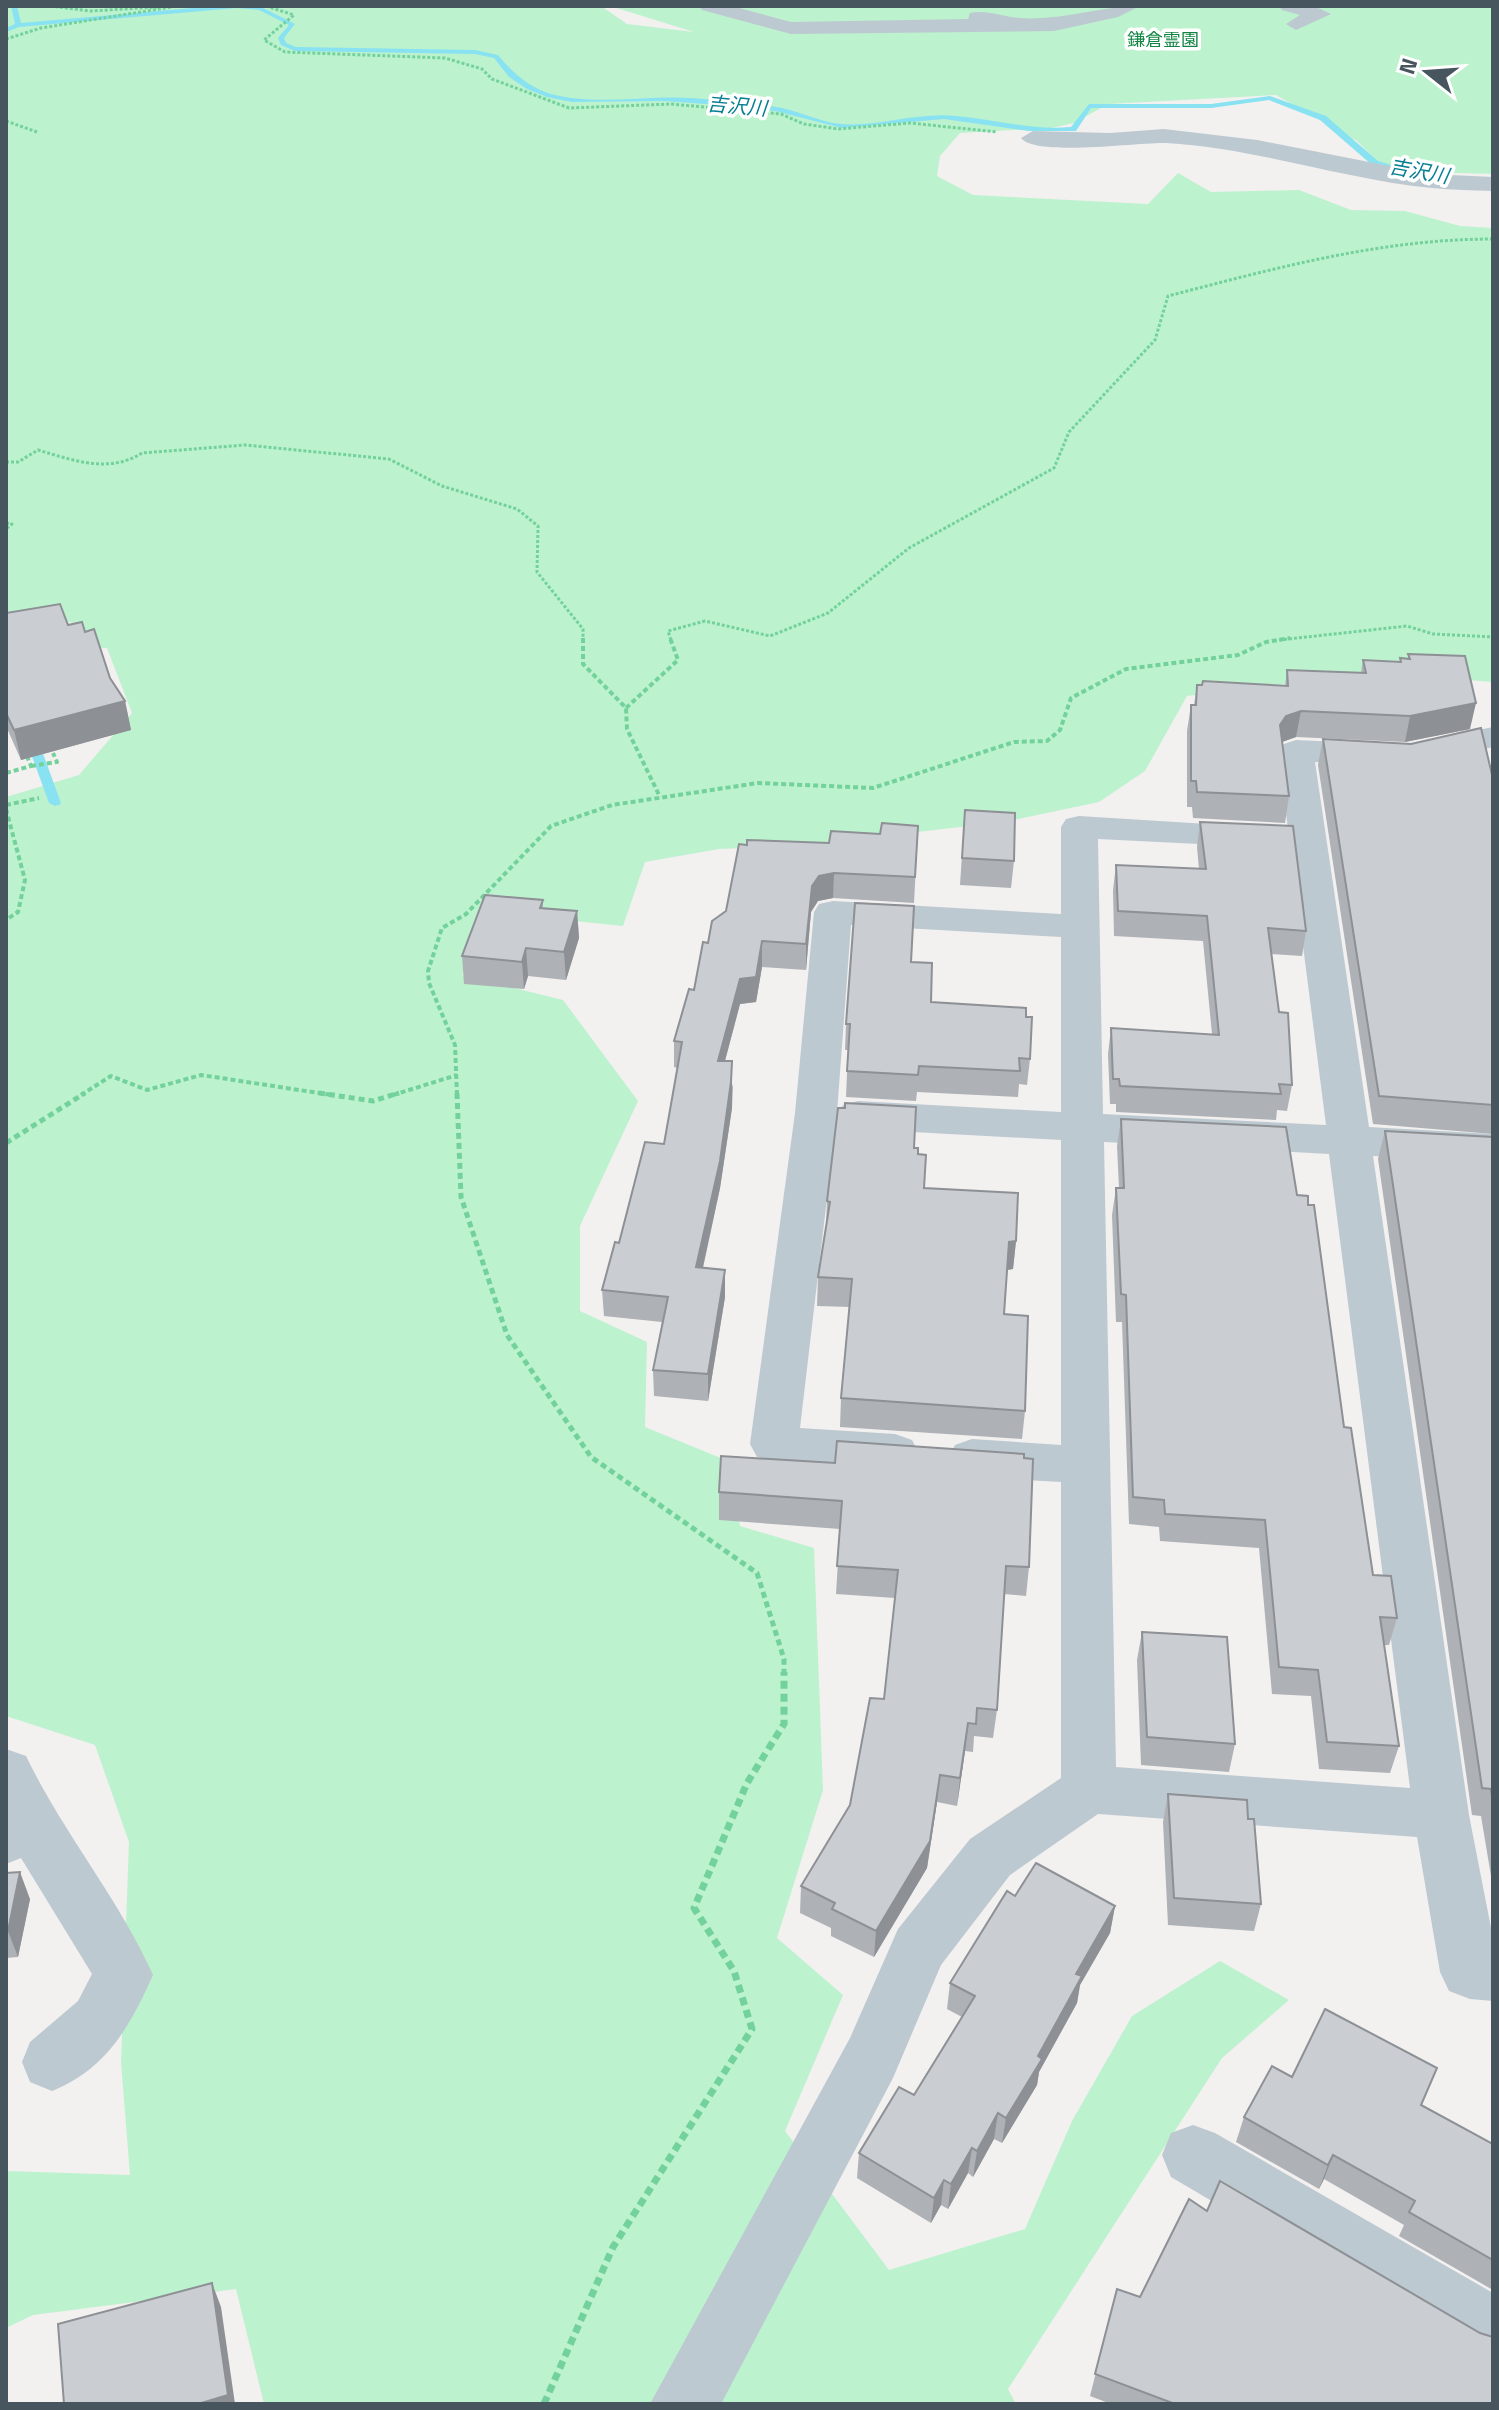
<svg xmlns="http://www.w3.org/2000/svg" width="1499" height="2410" viewBox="0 0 1499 2410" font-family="'Titillium Web','Noto Sans JP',sans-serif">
	<rect width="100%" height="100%" fill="#f3f0f0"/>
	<path fill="#bdf2ce" d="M6,6h595l26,18 67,8 -84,-26h883v168l-106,-3 -30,-30 -81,-46 -168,9 -34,19 -23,5 -91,5 -20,23 -3,20 36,19 175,9 30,-31 33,19 88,-2 52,20 54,1 55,15 33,2v454l-115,-9 -191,23 -42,75 -46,31 -95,20 -209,24 -76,3 -74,13 -22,64 -137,-14 -24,63 101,25 75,101 -58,125v85l67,31 -2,85 83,34 12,65 74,22 9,242 -46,148 66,57 -58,136 104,139 136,-41 47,-108 60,-105 88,-55 69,39 -67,58 -214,331 8,15h-752l-28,-115 -203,26 -27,13v-157l124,4 -9,-113 8,-220 -34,-97 -89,-29v-919l73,-22 53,-62 -25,-65 -23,-1 -13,-25 -37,4 -28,-11z"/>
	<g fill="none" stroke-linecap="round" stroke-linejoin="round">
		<g fill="#88e2f1" fill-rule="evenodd">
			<path d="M11,6h6l4,17 194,-17h44l36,18 -11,14 2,5 10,4 179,3 23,5c15,18 30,32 53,39 44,12 94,1 140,4 30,3 61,4 91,10 19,4 38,14 59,16 38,3 76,-12 115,-8 39,3 75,15 115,11l18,-23h122l59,-8 56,20 52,45 27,8 -4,2 -29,-6 -52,-45 -51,-20 -58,8h-120l-15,23h-47l-85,-12 -102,9 -67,-17 -69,-7 -42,-3 -92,1 -25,-5 -20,-8 -18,-12 -15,-19 -19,-4 -180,-3 -14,-6 -3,-7 11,-13 -30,-15 -22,-2 -218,19 -13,5v-4l9,-4z"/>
			<path d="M32,737l6,3 23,63 -2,2 -4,1 -6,-3 -23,-63z"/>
		</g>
		<g stroke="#73d29c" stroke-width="3" stroke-dasharray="3 2" stroke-linecap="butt">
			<path d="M50,6l40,5 68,-4"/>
			<path d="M266,6l28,9 -30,25 21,12 160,6 37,11 10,10 77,29 102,-4 110,10 23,10 34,5 72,-6 87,9"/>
			<path d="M6,39l35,-11 137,-22"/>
			<path d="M6,121l31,11"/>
			<path d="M6,462h12l20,-12c34,10 71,24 104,3l103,-8 144,14 53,27 75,23 21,17 -1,46 46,57v11"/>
			<path d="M6,523l6,1 -6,5"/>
			<path d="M671,640l-3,-9 37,-10 65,15 58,-23 81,-65 145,-80 15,-36 86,-92 13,-44c108,-28 213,-57 325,-57"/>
			<path d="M1279,640l128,-14 26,8 60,3"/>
		</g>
		<g stroke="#73d29c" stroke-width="4" stroke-dasharray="5 3" stroke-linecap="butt">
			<path d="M583,638v26l43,44 1,21 33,68"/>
			<path d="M626,708l52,-48 -8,-22"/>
			<path d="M31,766l26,-4 -4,-9"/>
			<path d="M6,773l25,-7 -5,-12"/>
			<path d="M6,805l33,-7"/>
			<path d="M6,809l19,71 -7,32 -12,8"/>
			<path d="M81,1095l30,-19 36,14 54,-15 131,20"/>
			<path d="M393,1095l64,-20"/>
			<path d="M457,1095l-2,-50 -26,-62 -1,-12 14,-43 24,-14 85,-88 61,-21 146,-22 115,5 141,-46 33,-1 13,-11 11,-32 55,-29 112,-14 28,-13 24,-4"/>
		</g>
		<g stroke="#73d29c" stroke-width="5" stroke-dasharray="6 4" stroke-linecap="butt">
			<path d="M319,1093l54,8 26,-8"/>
			<path d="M457,1093l4,104 46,138 84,122 166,116 27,86v15"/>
			<path d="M6,1143l79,-50"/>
		</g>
		<path stroke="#73d29c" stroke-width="7" stroke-dasharray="8 5" stroke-linecap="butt" d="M544,2404l69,-157 139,-218 -18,-58 -40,-63 53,-125 37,-59v-52"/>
		<g fill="#bdc9d0" fill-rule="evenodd">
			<path d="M699,6h33l59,16 177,-3 2,-6c15,-4 34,4 50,5 42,3 79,-12 120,-12l-22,11 -64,14 -263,3 -89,-24z"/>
			<path d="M1279,6h35l17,8 -35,16 -10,-6 14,-9 -18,-5z"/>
			<path d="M1164,129l93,11 173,34 63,3v14c-20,-1 -41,-1 -61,-3 -90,-9 -176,-40 -266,-45 -26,-1 -131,14 -145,-5l12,-7 77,2z"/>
			<path d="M1493,727v20l-88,20 -90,-5 54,365 124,7v28l-120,-6 96,659 24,123v63l-23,-2 -21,-8 -9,-19 -23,-135 -319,-23 -88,61 -69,90 -48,113 -172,326h-71l200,-366 48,-109 72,-90 91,-61v-296l-89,-5 -17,-6 -7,-13 7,-13 17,-6 89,6v-305l-203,-11 -15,-4 -6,-10 6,-10 15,-4 203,11v-175l-210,-12 -14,188 -37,315 95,6 17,6 7,13 -7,13 -17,6 -121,-10 -17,-5 -7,-13 45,-331 19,-201 5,-8 14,-3 228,13v-87l5,-8 13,-3 193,12 5,8 -5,8 -13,3 -161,-8 5,275 223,11 -48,-374 6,-7 12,-4 109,5zM1104,1142l225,12 81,634 -294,-21z"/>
			<path d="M6,1749l20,7c37,77 92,141 127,219 -23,51 -46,94 -101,116l-22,-9 -8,-20 8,-20 48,-41 14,-27 -71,-116 -15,6z"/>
			<path d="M1193,2125l22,8 278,160v70l-23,-10 -299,-176 -9,-22 9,-22z"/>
		</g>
	</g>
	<g fill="#aeb1b5">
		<path d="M6,613l79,19 25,46 15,23 6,29 -110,30 -15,-34z"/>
		<path d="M1408,654l62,75 -65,13 -109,-5 -14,5 7,54 -4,27 -92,-5 -1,-11h-5v-76l4,-26h3l3,-20 88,1 2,-16 74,3 2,-13 37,2v-4h8z"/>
		<path d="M1323,739l170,40v355l-120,-10 -55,-359z"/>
		<path d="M965,810l49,51 -3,27 -51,-3z"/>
		<path d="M1200,822l106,109 -4,25 -31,-2 8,58 13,73 -5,26 -10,-1 -1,10 -160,-8v-8h-6l-2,-50 3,-26 101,6 -9,-93 -89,-5 -1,-46 3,-25 83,4 -2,-22z"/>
		<path d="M918,826l-4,77 -81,-5 -15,3 -7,11 -5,58 -44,-3 -6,35 -16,2 -15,57 8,26 -1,21 -12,80 -17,80 22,2v27l-17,104 -54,-5 -1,-26 9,-48 -58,-6 -2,-26 17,-47 45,-99 13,-76 -3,-1v-26l20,-51 14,-47 121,-100 51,-9z"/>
		<path d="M543,900v8l34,3 2,27 -13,42 -38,-4 -4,13 -60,-5 -2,-28z"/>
		<path d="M911,962l20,40 95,15 4,42 -3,26 -8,-1 -1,13 -101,-5 -1,9 -70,-4 2,-47h-3l1,-26z"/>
		<path d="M1121,1119l176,76 76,380 24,43 -8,27h-5l15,101 -9,27 -71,-4 -8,-73 -39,-2 -13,-146 -99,-7 -1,-14 -30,-3 -7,-202h-6l-4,-107 4,-27h3l-2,-42z"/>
		<path d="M1385,1131l108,6v751l-12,-72 -9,-1 -94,-656z"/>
		<path d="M914,1148l4,6 6,34 92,53 -3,28 -6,1 -3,44 21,97 -3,28 -182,-12 1,-29 9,-91 -33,-1 1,-29 8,-52 1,-24z"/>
		<path d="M721,1456l308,111 -3,29 -22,-2 -7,116 -4,28 -19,-2 -1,16 -8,-1 -8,55 -20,-4 -10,66 -53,89 -43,-21v-8l-31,-15 1,-27 49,-81 34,-106 11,-101 -59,-4 4,-65 -121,-9v-28z"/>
		<path d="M1142,1632l93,112 -6,28 -88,-7 -4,-105z"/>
		<path d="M1168,1794l80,25 13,85 -7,27 -86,-6 -5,-103z"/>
		<path d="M6,1873l24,26 -12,58 -12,1z"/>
		<path d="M1015,1896l100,10 -5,27 -30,52 -3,18 -38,69 -2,13 -35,58 -8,-4 -21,38 -5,-4 -20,36 -7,-4 -10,18 -74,-45 2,-25 55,-58 48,-78 -15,-8 3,-26z"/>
		<path d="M1292,2077l130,28 71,39v146l-94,-54 5,-11 -80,-46 -5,10 -83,-47 8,-25z"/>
		<path d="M1207,2211l273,122 13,71h-382l-21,-8 27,-107 23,8z"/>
	</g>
	<g fill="#8d9094">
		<path d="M125,701l6,29 -110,30 -7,-30z"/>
		<path d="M1476,703l-6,26 -65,13 5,-26z"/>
		<path d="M1301,711l-5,26 -14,5 -2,-17 6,-9z"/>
		<path d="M834,873l-1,25 -15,3 -7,11 -5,58v-26l6,-58 7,-10z"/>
		<path d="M577,911l2,27 -13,42 -2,-28z"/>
		<path d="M762,941v26l-6,35 -16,2 -22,83v-26l22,-82z"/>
		<path d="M526,948l2,28 -4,13 -2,-27z"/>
		<path d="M732,1061v47l-12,80 -23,106 -1,-27z"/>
		<path d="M1016,1241l-3,28 -7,1 3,-28z"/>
		<path d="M725,1270v27l-17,104v-27z"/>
		<path d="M968,1723l-3,28 -8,55 3,-28z"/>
		<path d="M940,1775l-3,27 -10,66 -53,89 2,-26z"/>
		<path d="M20,1872l10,27 -12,58 -10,-26z"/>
		<path d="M1115,1906l-5,27 -30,52 -3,18 -38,69 -2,13 -35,58 4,-25 32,-62 38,-82z"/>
		<path d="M998,2113l-4,26 -21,38 4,-26z"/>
		<path d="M972,2148l-4,25 -20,36 3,-25z"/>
		<path d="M1333,2155l-9,24 -5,10 9,-24z"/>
		<path d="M944,2180l-3,25 -10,18 3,-25z"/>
		<path d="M212,2283l9,24 14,97h-37z"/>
	</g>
	<g fill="#caced3" stroke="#8d9094" stroke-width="2">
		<path d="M60,604l8,21 14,-3 3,10 9,-3 16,49 15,23 -111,29 -8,-17v-100z"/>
		<path d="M1408,654l57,2 11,47 -66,13 -109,-5 -15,5 -6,9 9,71 -92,-4 -1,-11h-5v-76h5l1,-20h5l1,-4 85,5 -1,-16 79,3 -3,-13 38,2 -1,-4 10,1z"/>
		<path d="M1481,728l12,51v326l-114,-9 -56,-357 88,5z"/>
		<path d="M965,810l50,3 -1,48 -52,-3z"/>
		<path d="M1200,822l93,4 13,105 -38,-3 11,84 9,1 4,72 -13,-1 2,10 -161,-8 -1,-7h-6l-2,-51 108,7 -12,-119 -89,-5 -2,-46 90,4z"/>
		<path d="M882,823l36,3 -3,51 -81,-4 -15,3 -7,10 -6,58 -44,-3 -6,36 -16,2 -22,82h14l-1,21 -11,79 -24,106 29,3 -17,104 -55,-4 15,-73 -66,-7 13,-48 4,1 26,-101 19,2 18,-102 -8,-1 15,-52 5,1 9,-48 5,1 4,-22 14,-10 13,-67 8,1v-5l82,3 2,-12 49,3z"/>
		<path d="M485,895l58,5 -3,8 37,3 -13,41 -38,-4 -4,14 -60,-6z"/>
		<path d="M855,903l59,3 -3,56 21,1 -1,39 95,6v9h6l-2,42 -11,-1 1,13 -101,-5 -1,9 -71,-4 3,-47h-4z"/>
		<path d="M845,1103l71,4 -2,41h4v6l8,1 -2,33 94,5 -2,48 -7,1 -5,72 24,2 -3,95 -184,-13 11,-119 -34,-2 12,-75 -3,-1 11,-93h7z"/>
		<path d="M1121,1119l165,8 11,68 11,1v9h6l30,222 7,1 22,147 18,1 6,42 -17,-1 19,129 -72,-4 -9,-72 -39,-3 -14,-147 -100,-6 -1,-14 -31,-3 -7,-202 -5,-1 -5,-106h8z"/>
		<path d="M1385,1131l108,6v665l-2,-13 -9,-1z"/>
		<path d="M837,1441l187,13v4l9,1 -4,108 -23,-1 -9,144 -20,-2 -1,16 -8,-1 -8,55 -20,-3 -10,66 -54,90 -44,-22 3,-6 -34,-17 49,-81 20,-107 14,1 14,-129 -61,-4 5,-65 -123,-9 2,-36 114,7z"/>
		<path d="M1142,1632l85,5 8,107 -88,-7z"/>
		<path d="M1168,1794l79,6 1,19h6l7,85 -87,-6z"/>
		<path d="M1036,1863l79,43 -39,68 6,2 -44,80 4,3 -36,59 -8,-5 -21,38 -5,-3 -21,36 -7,-4 -10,18 -75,-45 40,-66 15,8 61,-99 -25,-13 57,-92 8,5z"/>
		<path d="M20,1872l-12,59h-2v-58z"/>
		<path d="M1325,2009l112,59 -16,37 72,39v116l-84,-48 6,-11 -82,-46 -5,10 -84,-48 28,-51 20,11z"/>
		<path d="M1220,2181l260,152 13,4v67h-318l-80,-30 22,-85 23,8 49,-98 18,12z"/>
		<path d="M212,2283l16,112 -30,9h-134l-6,-80z"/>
	</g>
	<g text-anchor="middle" stroke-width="7" stroke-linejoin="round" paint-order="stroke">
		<g font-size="18" fill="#128544" stroke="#fff">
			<text x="1163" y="46">鎌倉霊園</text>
		</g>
		<g font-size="20" font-style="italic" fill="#077f93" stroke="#fff">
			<text transform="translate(737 106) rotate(5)" y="7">吉沢川</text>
			<text transform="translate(1419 171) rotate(10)" y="7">吉沢川</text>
		</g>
	</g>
	<rect width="1499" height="2410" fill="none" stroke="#47555f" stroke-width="16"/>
	<g transform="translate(1427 72) rotate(287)" stroke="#ffffff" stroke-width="6" paint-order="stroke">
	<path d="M0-6L14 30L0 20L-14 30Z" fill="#47555f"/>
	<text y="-12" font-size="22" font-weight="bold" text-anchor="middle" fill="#47555f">N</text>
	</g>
</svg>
